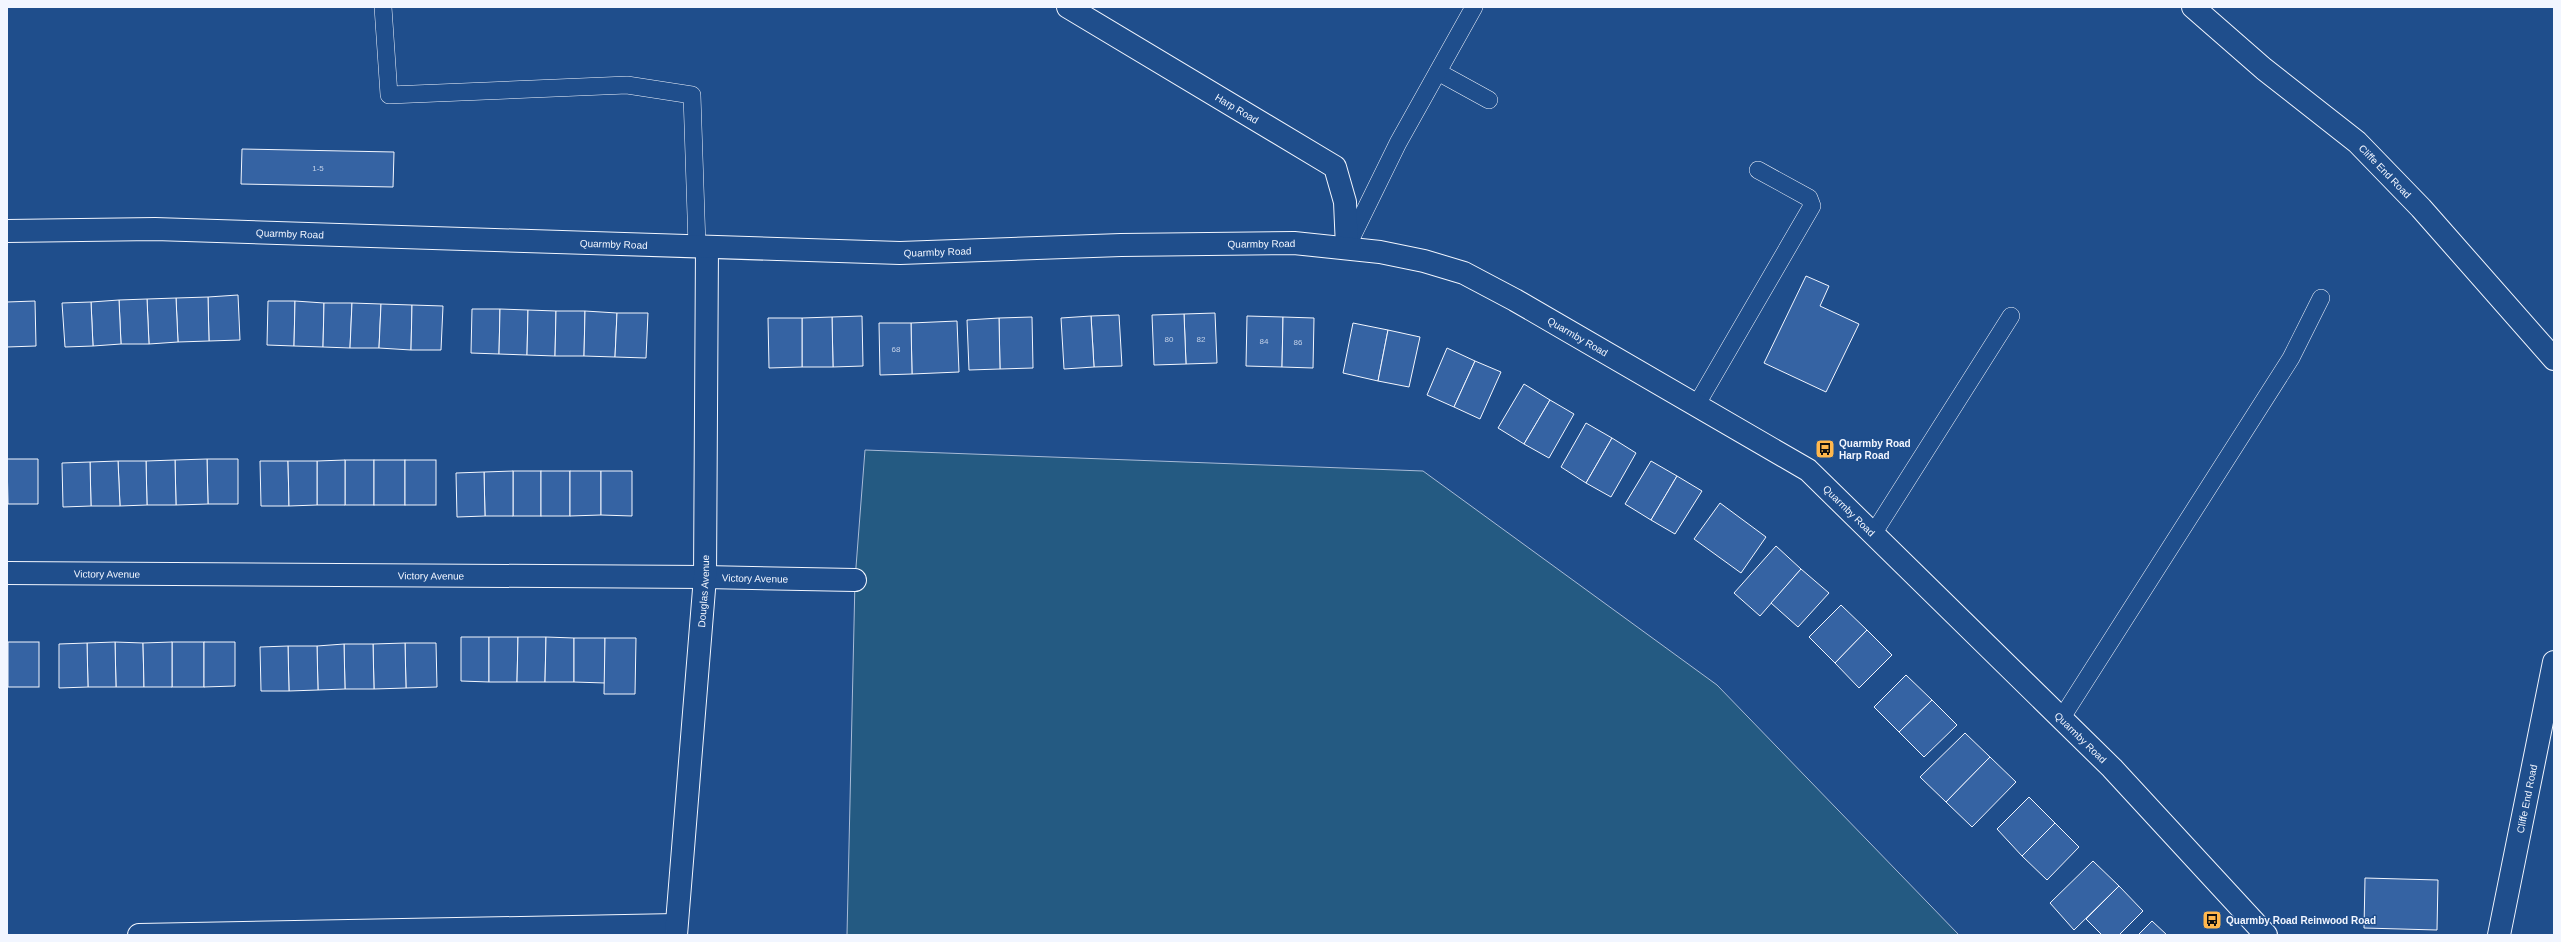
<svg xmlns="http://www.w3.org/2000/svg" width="2561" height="942" viewBox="0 0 2561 942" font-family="Arial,sans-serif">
	<rect width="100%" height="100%" fill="#1f4e8c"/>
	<path fill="#245a82" stroke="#a8bbd7" d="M865,450l558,21 294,214 242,250h-1112l8,-355z"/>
	<g fill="#3563a3" stroke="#f2f6ff">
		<path d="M242,149l152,3 -1,35 -152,-3z"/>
		<path d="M1806,276l23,10 -9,20 39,18 -33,68 -62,-29z"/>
		<path d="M238,295l2,45 -31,1 -1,-44z"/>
		<path d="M208,297l1,44 -31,1 -2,-44z"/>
		<path d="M176,298l2,44 -29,2 -2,-45z"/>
		<path d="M147,299l2,45h-28l-2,-44z"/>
		<path d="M119,300l2,44 -28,2 -2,-44z"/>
		<path d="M35,301l1,45 -29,1v-45z"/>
		<path d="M268,301h27l-1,45 -27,-1z"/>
		<path d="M295,301l29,2 -1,44 -29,-1z"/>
		<path d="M91,302l2,44 -28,1 -3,-44z"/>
		<path d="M324,303h28l-2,45 -27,-1z"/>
		<path d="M352,303l29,1 -2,44h-29z"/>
		<path d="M381,304l31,1 -1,45 -32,-2z"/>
		<path d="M412,305l31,1 -2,44h-30z"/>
		<path d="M472,309h28l-1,45 -28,-1z"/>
		<path d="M500,309l28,1 -1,45 -28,-1z"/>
		<path d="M528,310l28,1 -1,45 -28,-1z"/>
		<path d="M556,311h29l-1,45h-29z"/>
		<path d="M585,311l32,2 -2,44 -31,-1z"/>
		<path d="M617,313h31l-2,45 -31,-1z"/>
		<path d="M1215,313l2,50 -31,1 -2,-50z"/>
		<path d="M1184,314l2,50 -32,1 -2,-50z"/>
		<path d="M1119,315l3,51 -28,1 -3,-51z"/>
		<path d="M862,316l1,50 -30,1 -1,-50z"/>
		<path d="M1091,316l3,51 -30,2 -3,-51z"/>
		<path d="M1247,316l36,1 -1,50 -36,-1z"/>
		<path d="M832,317l1,50h-31v-49z"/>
		<path d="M1032,317l1,51 -33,1 -1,-51z"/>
		<path d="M1283,317l31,1 -1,50 -31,-1z"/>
		<path d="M768,318h34v49l-33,1z"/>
		<path d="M999,318l1,51 -31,1 -2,-50z"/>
		<path d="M957,321l2,51 -47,2 -1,-51z"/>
		<path d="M879,323h32l1,51 -32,1z"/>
		<path d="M1353,323l35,7 -10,51 -35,-8z"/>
		<path d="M1388,330l32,7 -11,50 -31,-6z"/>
		<path d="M1447,348l28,13 -21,46 -27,-12z"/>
		<path d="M1475,361l26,11 -21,47 -26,-12z"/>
		<path d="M1524,384l26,16 -26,44 -26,-16z"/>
		<path d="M1550,400l24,14 -25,44 -25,-14z"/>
		<path d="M1586,423l26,15 -26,45 -25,-16z"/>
		<path d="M1612,438l24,15 -25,44 -25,-14z"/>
		<path d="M7,459h31v45h-30z"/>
		<path d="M207,459h31v45h-30z"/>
		<path d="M207,459l1,45 -32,1 -1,-45z"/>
		<path d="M175,460l1,45h-29l-1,-44z"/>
		<rect x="345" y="460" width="29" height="45"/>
		<path d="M345,460v45h-28v-44z"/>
		<rect x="374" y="460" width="31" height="45"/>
		<rect x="405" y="460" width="31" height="45"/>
		<path d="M118,461h28l1,44 -27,1z"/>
		<path d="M118,461l2,45h-29l-1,-44z"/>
		<path d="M260,461h28l1,45h-28z"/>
		<path d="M288,461h29v44l-28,1z"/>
		<path d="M1651,461l26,15 -26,44 -26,-16z"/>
		<path d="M90,462l1,44 -28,1 -1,-44z"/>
		<rect x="513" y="471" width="28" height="45"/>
		<path d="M513,471v45h-28l-1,-44z"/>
		<rect x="541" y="471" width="29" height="45"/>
		<path d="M570,471h31v44l-31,1z"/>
		<path d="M601,471h31v45l-31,-1z"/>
		<path d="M484,472l1,44 -28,1 -1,-44z"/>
		<path d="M1677,476l25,15 -27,43 -24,-14z"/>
		<path d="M1720,503l46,34 -25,36 -47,-34z"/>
		<path d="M1776,546l25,23 -41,47 -26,-23z"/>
		<path d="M1801,569l28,24 -31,34 -27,-24z"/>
		<path d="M1841,605l26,25 -32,33 -26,-26z"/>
		<path d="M1867,630l25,25 -33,33 -24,-25z"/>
		<path d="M461,637h28v45l-28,-1z"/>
		<path d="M489,637h29l-1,45h-28z"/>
		<path d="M518,637h28l-1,45h-28z"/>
		<path d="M546,637l28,1v44h-29z"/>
		<path d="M574,638h31v45l-31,-1z"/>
		<path d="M605,638h31l-1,56h-31z"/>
		<rect x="8" y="642" width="31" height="45"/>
		<path d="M115,642l28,1 1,44h-28z"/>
		<path d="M115,642l1,45h-28l-1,-44z"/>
		<rect x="172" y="642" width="32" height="45"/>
		<path d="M172,642v45h-28l-1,-44z"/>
		<path d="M204,642h31v44l-31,1z"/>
		<path d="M87,643l1,44 -29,1v-44z"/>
		<path d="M405,643h31l1,44 -31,1z"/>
		<path d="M405,643l1,45 -32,1 -1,-45z"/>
		<path d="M344,644h29l1,45h-29z"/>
		<path d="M344,644l1,45 -27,1 -1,-44z"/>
		<path d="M288,646h29l1,44 -29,1z"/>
		<path d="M288,646l1,45h-28l-1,-44z"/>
		<path d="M1906,675l26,25 -33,32 -25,-25z"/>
		<path d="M1932,700l25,25 -33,32 -25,-25z"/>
		<path d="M1965,733l25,24 -44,45 -26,-25z"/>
		<path d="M1990,757l26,25 -44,45 -26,-25z"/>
		<path d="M2029,797l26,26 -33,33 -25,-27z"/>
		<path d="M2055,823l24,24 -32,33 -25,-24z"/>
		<path d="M2093,861l26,25 -45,44 -24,-27z"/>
		<path d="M2365,878l73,2 -1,50 -73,-2z"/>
		<path d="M2119,886l24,25 -24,24h-17l-16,-16z"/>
		<path d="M2152,921l15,14h-29z"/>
	</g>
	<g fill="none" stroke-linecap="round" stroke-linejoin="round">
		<defs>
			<g id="service">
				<path d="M383,7l6,88 238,-10 65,10 5,151"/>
				<path d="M1438,72l51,28"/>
				<path d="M1347,247l51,-104 76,-136"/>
				<path d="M1697,404l115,-198 -3,-8 -51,-28"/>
				<path d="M1873,534l138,-218"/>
				<path d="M2061,719l230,-361 30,-60"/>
			</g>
			<g id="minor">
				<path id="s1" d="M1068,7l267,160 10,35 2,45"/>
				<path id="s2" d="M2193,7l71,62 93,73 64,66 133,151"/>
				<path id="s3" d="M7,573l698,4 150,3"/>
				<path d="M139,935l537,-10"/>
				<path id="s4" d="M676,935l29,-358 2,-330"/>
				<path id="s5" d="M2499,935l55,-273"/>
			</g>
			<g id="tertiary">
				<path id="s6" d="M7,231l148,-2 745,24 221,-8 173,-2 86,9 44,9 40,12 51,27 293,170 304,298 154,167"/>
			</g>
		</defs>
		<use href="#service" stroke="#f2f6ff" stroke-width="18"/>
		<use href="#minor" stroke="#f2f6ff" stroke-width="24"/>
		<use href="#tertiary" stroke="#f2f6ff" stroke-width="24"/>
		<use href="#service" stroke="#1f4e8c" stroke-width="17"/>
		<use href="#minor" stroke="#1f4e8c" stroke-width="22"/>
		<use href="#tertiary" stroke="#1f4e8c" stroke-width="22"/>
	</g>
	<defs>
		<symbol id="bus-square" viewBox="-11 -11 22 22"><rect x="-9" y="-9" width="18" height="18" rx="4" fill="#ffb74d" stroke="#1f4e8c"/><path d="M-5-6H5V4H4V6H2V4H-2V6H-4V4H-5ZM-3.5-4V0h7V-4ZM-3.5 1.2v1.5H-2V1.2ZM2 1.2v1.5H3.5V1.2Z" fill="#111"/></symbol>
	</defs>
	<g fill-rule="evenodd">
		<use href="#bus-square" x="1814" y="438" width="22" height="22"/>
		<use href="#bus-square" x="2201" y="909" width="22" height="22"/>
	</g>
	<g text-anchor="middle" stroke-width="3" stroke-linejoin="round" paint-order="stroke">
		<g font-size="8" fill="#c3d1e8">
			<text x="318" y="171">1-5</text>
			<text x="1169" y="342">80</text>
			<text x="1201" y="342">82</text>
			<text x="1264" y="344">84</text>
			<text x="1298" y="345">86</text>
			<text x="896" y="352">68</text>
		</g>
		<g font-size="10" fill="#f2f6ff" stroke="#1f4e8c">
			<text dy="4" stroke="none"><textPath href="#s1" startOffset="197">Harp Road</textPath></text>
			<text dy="4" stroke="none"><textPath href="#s2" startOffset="253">Cliffe End Road</textPath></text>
			<text dy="4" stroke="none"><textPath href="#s6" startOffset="283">Quarmby Road</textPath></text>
			<text dy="4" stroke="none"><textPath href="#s6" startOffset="1255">Quarmby Road</textPath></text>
			<text dy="4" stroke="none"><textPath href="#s6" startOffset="607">Quarmby Road</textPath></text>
			<text dy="4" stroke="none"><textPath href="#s6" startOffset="931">Quarmby Road</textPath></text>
			<text dy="4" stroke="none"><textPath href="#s6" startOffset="1591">Quarmby Road</textPath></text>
			<text dy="4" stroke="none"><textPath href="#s6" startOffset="1915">Quarmby Road</textPath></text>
			<text dy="4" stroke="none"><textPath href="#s3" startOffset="100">Victory Avenue</textPath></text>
			<text dy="4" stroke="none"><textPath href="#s3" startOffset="424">Victory Avenue</textPath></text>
			<text dy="4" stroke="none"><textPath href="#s3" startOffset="748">Victory Avenue</textPath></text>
			<text dy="4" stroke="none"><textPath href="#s4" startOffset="345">Douglas Avenue</textPath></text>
			<text dy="4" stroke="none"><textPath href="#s6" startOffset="2239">Quarmby Road</textPath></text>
			<text dy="4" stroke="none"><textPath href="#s5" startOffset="139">Cliffe End Road</textPath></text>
		</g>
		<g font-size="10" font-weight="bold" fill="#f2f6ff" stroke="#1f4e8c" text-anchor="start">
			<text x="1839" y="447">Quarmby Road<tspan x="1839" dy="12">Harp Road</tspan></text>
			<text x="2226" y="924">Quarmby Road Reinwood Road</text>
		</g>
	</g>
	<rect width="2561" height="942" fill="none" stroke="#f2f6ff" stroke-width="16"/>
</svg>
